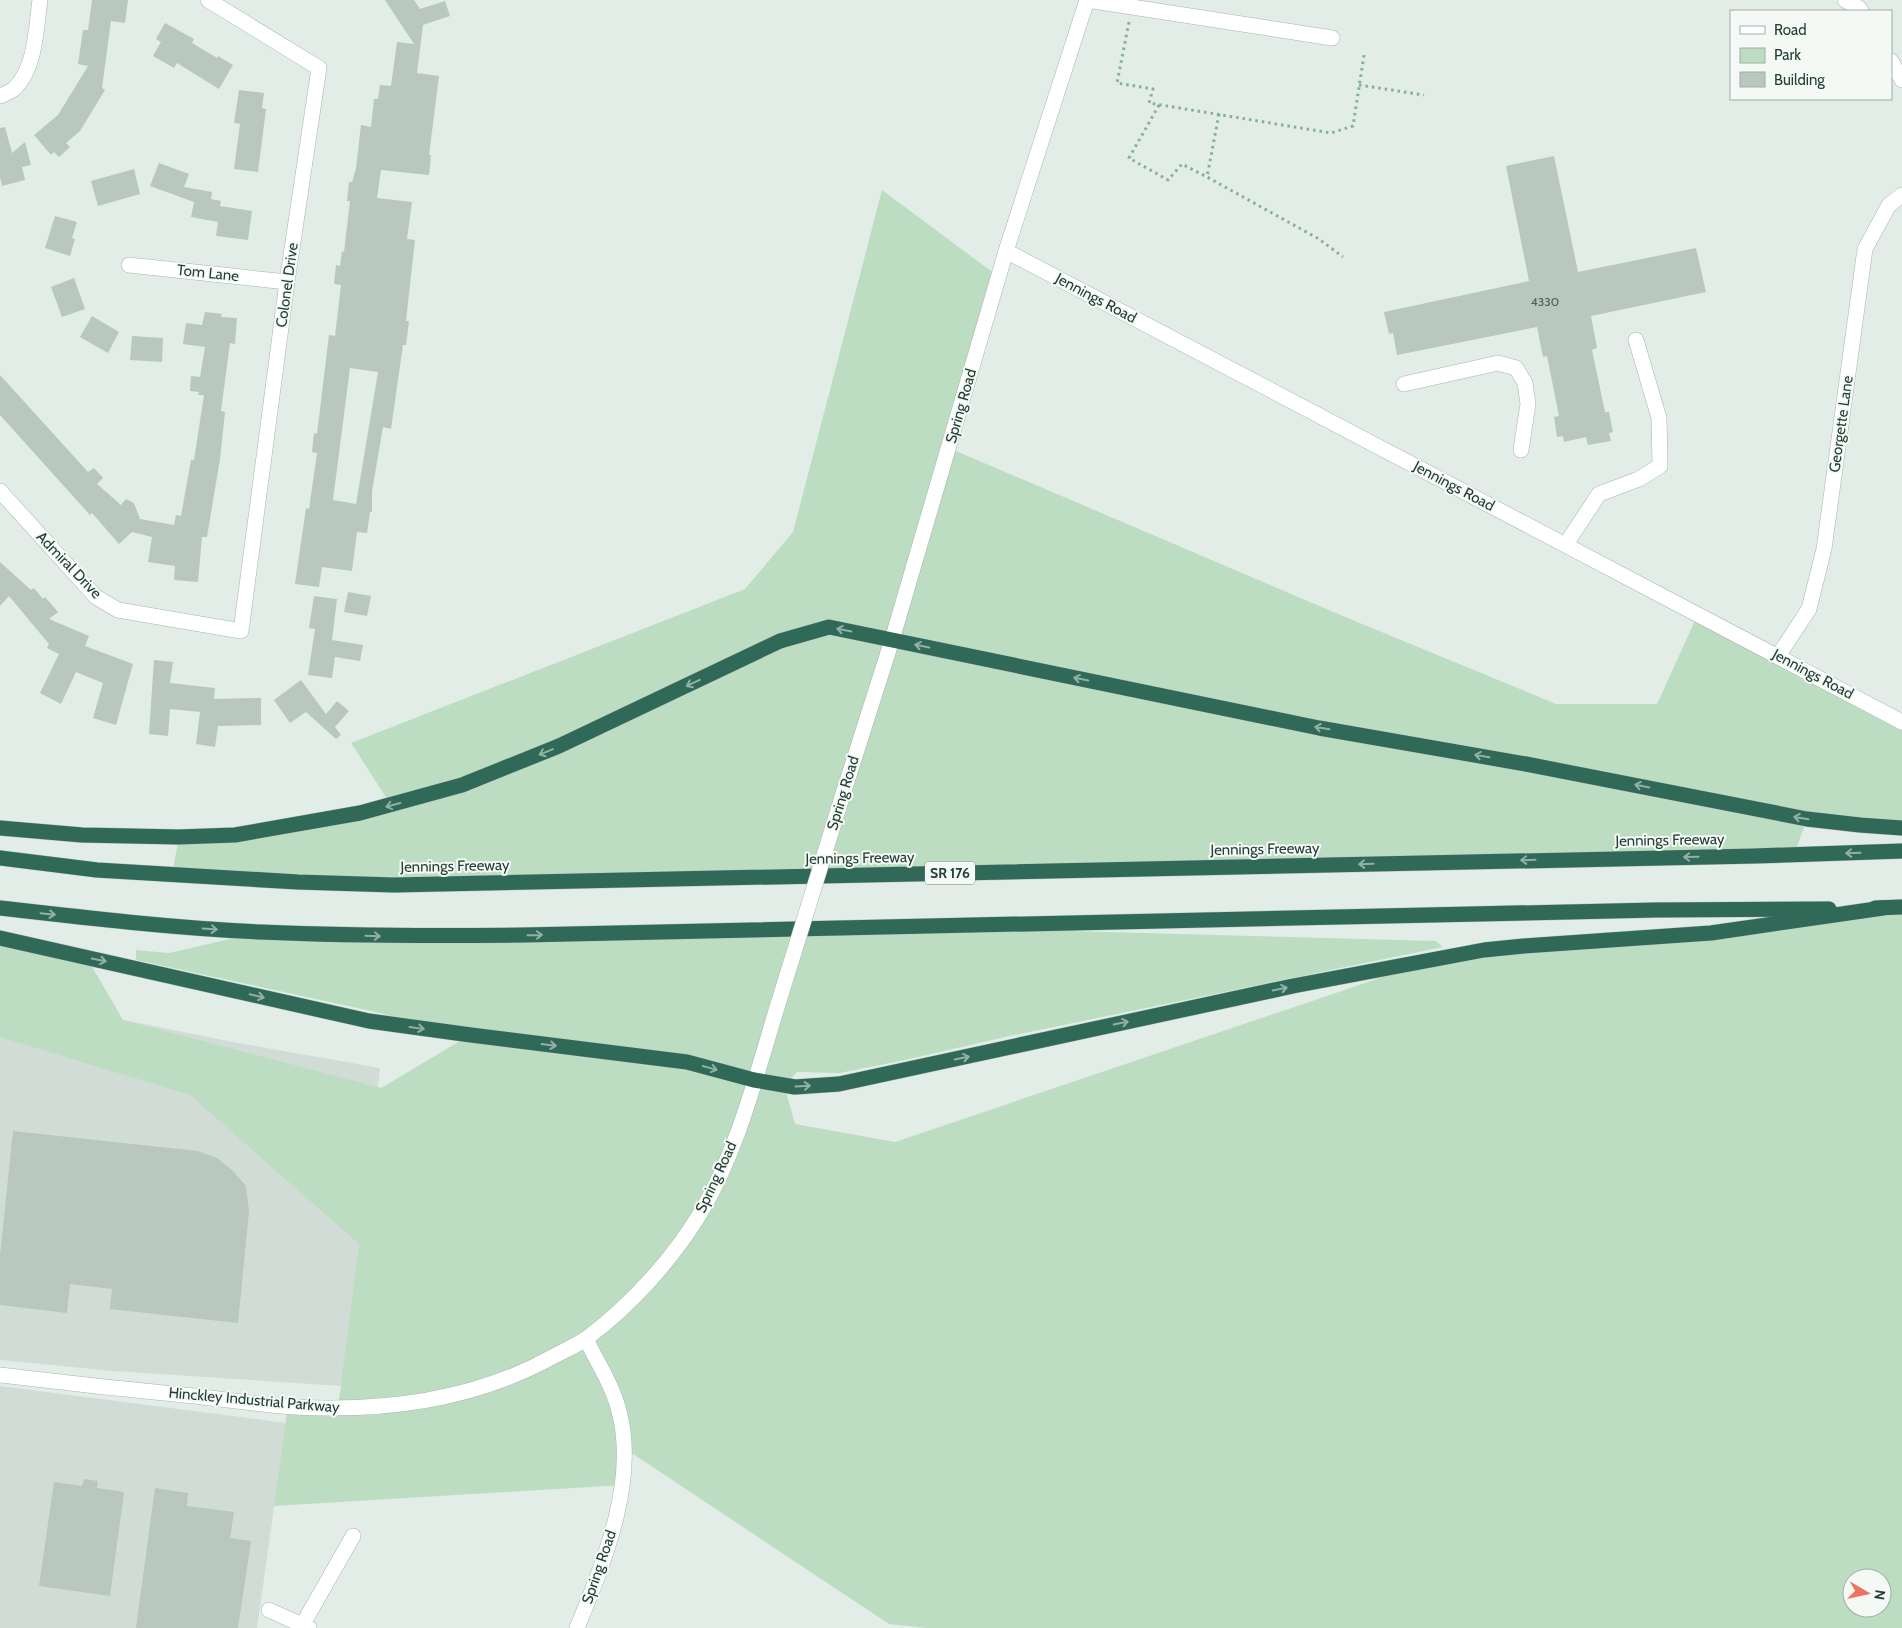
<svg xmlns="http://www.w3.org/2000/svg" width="1902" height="1628" viewBox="0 0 1902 1628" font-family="Cabin,sans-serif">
	<rect width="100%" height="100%" fill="#e3ede7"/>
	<g fill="#d1dcd6">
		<path d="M0,995l233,47 147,26 -38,318 -229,-15 -113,-11z"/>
		<path d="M0,1386l286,37 -29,205h-257z"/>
	</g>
	<g fill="#bdddc2" fill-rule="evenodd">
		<path d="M882,190l117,87 -50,171 401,171 206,85h101l41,-90 204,108v106l-95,-9 -13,36 -1323,29 -299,-10 7,-37 212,-32 -40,-62 394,-154 48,-57z"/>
		<path d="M1902,907v721h-976l-37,-4 -265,-176 -1,37 -349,21 14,-101 50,3 21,-164 -169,-149 -190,-58v-99l87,20 36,62 258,68 89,-53 -99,-24 -235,-51v-10l33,3 91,-21 629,-6 547,15 7,6 -438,90 -100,23 -65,13 -43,-1 -13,13 11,39 100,18 538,-182zM1852,1578h30v30h-30z"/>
	</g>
	<g fill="#b8c7c0" fill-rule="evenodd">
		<path d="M92,0h36l-3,23 -14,-2 -9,67 3,2 -25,41 -14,12 4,4 -11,10 -5,-5 -3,3 -17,-20 24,-20 30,-49 -10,-2 5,-34h5z"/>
		<path d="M385,0h29l6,9 25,-8 5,15 -27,9 -6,48 22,3 -10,79h2l-2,20 -48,-5 -4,28 35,4 -5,37 8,1 -9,81h3l-3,24h-3l-12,84 -8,-2 -11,64v21h-2l-3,21 -10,-1 -5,39 -30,-4 -3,20 -24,-3 11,-76 3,1 8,-56 -5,-1 2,-19 3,1 12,-99 6,1 6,-51 -7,-1 2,-19 4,1 2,-15 2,1 6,-51h-3l2,-19h3l4,-14 5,-43 10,2 3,-28h4l2,-14 11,1 6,-44 17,2zM350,368l28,4 -22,132 -23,-4z"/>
		<path d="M165,23l29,16 -2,4 25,15 1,-2 15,9 -14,24 -42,-26 -3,5 -21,-12 8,-14 -5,-3z"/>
		<path d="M239,90l25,3 -2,15 4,1 -8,63 -24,-3 6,-45 -6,-1z"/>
		<path d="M5,127l7,26 13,-11 6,23 -9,2 3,13 -23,6 -2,-9v-49z"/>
		<path d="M1554,156l24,116 118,-24 10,44 -115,24 6,32 -5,2 13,62h4l4,20 -4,1 2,8 -23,4 -2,-8 -22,5 -1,-6 -6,1 -3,-20 5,-1 -12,-60 -4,1 -6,-30 -140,28 -4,-22 -4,1 -5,-22 145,-31 -23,-115z"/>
		<path d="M159,163l30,11 -5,13 28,5 -1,7 10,2 -1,5 32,5 -4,29 -32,-4 2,-14 -27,-5 3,-15 -44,-16z"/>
		<path d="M134,169l6,25 -42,12 -7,-25z"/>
		<path d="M55,216l22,6 -5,16 3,1 -5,17 -25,-8z"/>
		<path d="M74,278l11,31 -23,8 -11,-30z"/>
		<path d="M205,312l17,2 -1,3 16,1 -2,26 -5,-1 -9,68 4,1 -5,47 -13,78h-5l-4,45 -24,-2 1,-14 -27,-4 4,-25 -20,-5 -13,12 -27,-31 -2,2 -90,-100v-40l88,97 6,-4 9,10 -6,6 24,21 5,-6 8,4 6,16 34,6 2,-10 5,1 10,-56h3l10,-65h-6l1,-3 -9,-1 1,-15 9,1 5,-30 -22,-3 3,-21 16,2z"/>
		<path d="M92,316l27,16 -11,21 -28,-16z"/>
		<path d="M132,336l31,2 -1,24 -32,-2z"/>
		<path d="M0,562l31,28 3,-2 9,11 2,-2 13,15 -9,7 40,17 -4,10 48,18 -17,61 -23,-7 10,-35 -27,-11 -15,32 -21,-11 19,-39 -12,-6 2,-4 -40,-48 -9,10z"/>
		<path d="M348,592l23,4 -4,20 -23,-4z"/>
		<path d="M314,596l23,3 -5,41 31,5 -3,16 -25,-4 -3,21 -24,-3 7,-46 -6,-1z"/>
		<path d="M154,660l19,2 -3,21 45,5 -1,11 47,-1v27l-43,1 -3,21 -19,-3 4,-32 -30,-3 -2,27 -19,-2z"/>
		<path d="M301,680l25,34 11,-13 12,10 -14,16 6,8 -5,4 -30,-27 -16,11 -16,-23z"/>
		<path d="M13,1131l184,20 20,7 15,12 14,16 3,25 -11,112 -128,-14 2,-20 -42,-5 -3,29 -67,-8v-49z"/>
		<path d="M84,1479l14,2 -1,7 27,4 -14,104 -71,-10 15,-104 28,4z"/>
		<path d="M155,1488l33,5 -1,13 47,6 -4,26 21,3 -13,87h-102z"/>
	</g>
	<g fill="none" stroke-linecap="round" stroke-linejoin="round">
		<defs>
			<g id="minor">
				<path d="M1087,0l245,38"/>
				<path d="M1845,0l14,8 2,3"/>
				<path d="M1891,61l11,19"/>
				<path d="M0,96c4,-2 10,-4 14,-7 22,-21 22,-61 26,-89"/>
				<path d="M1006,251l896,471"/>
				<path d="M129,265l158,17"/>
				<path d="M1404,384l94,-21 18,5 9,15 3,21 -7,46"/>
				<path d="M0,491l96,106 22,13 123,21 46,-349 32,-214 -111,-68"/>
				<path d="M1566,544l33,-50 40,-15 21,-13 -1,-48 -23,-78"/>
				<path d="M1778,656l31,-47 15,-60 41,-300 24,-44 13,-10"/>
				<path d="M843,794l49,-154 114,-389 81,-251"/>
				<path d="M0,1375c65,8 130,15 194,21 43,5 87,12 130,12 81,1 161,-13 232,-53 10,-5 21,-10 31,-17 43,-32 86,-79 114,-126 38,-64 56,-140 78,-211"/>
				<path d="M269,1610l40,18"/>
				<path d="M303,1624l50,-88"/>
				<path d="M577,1628c26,-64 61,-146 42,-217 -6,-25 -22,-49 -33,-72"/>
			</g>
			<g id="highway">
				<path d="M0,828l82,7 97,2 56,-2 125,-22 102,-28 97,-39 221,-105 49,-14 490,101 207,36 281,55 53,6 42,3"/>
				<path d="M0,858l97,12 201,12 96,3 1360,-29 148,-5"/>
				<path d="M0,908c87,10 173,20 260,24 88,4 177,4 265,3l1131,-25 173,-1"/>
				<path d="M1875,908l27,-1"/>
				<path d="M0,938l369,83 102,14 216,27 67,18 41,7 44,-3 454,-98 191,-36 40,-4 187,-13 172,-25"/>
			</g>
		</defs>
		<use href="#minor" stroke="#a6b5ae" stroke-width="16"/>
		<use href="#highway" stroke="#c1c9c6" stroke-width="16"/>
		<g stroke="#84af9d" stroke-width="3" stroke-dasharray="2.5 4" stroke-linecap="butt">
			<path d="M1129,22l-12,61 36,6 -4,14 182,30 22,-7 11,-71"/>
			<path d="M1359,85l65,10"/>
			<path d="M1159,105l-30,53 39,22 14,-16 25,13"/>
			<path d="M1219,114l-12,63 112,62 24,18"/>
		</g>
		<use href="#minor" stroke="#fff" stroke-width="15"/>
		<use href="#highway" stroke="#306957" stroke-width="15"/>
		<defs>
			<path id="minor-bridge" d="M779,1001l64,-207"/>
		</defs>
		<use href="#minor-bridge" stroke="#a6b5ae" stroke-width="16" stroke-linecap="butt"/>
		<use href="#minor-bridge" stroke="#fff" stroke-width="15"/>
	</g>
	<defs><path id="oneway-shaft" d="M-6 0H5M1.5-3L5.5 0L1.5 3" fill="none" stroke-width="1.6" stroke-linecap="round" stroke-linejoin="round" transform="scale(1.25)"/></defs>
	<g stroke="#92b1a6">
		<use href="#oneway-shaft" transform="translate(844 630) rotate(-168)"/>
		<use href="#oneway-shaft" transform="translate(922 646) rotate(-168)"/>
		<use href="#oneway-shaft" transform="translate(1081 679) rotate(-168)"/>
		<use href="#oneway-shaft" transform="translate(693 683) rotate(155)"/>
		<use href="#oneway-shaft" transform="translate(1322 728) rotate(-170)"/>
		<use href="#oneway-shaft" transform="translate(546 752) rotate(158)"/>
		<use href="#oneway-shaft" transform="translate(1482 756) rotate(-170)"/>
		<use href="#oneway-shaft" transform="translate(1642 786) rotate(-169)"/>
		<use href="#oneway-shaft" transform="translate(393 805) rotate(165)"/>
		<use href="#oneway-shaft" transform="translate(1801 818) rotate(-170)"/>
		<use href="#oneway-shaft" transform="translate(1853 853) rotate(178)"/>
		<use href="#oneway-shaft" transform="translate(1691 857) rotate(179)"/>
		<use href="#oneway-shaft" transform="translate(1528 860) rotate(178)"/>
		<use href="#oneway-shaft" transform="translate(1366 864) rotate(178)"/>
		<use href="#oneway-shaft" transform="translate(48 914) rotate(6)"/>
		<use href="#oneway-shaft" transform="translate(210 929) rotate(4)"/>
		<use href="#oneway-shaft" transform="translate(535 935) rotate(-1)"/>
		<use href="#oneway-shaft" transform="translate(373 936) rotate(2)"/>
		<use href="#oneway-shaft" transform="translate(99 960) rotate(12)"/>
		<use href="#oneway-shaft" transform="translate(1280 989) rotate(-12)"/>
		<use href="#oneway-shaft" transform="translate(257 996) rotate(13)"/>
		<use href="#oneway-shaft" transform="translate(1121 1023) rotate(-12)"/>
		<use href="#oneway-shaft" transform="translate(417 1028) rotate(8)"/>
		<use href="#oneway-shaft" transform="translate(549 1045) rotate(7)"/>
		<use href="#oneway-shaft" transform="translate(962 1058) rotate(-12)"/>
		<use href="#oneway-shaft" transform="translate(710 1068) rotate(15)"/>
		<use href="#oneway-shaft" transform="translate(803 1086) rotate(-3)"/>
	</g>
	<g text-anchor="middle" stroke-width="4" stroke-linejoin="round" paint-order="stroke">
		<g font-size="12" fill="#486057">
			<text x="1545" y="306">4330</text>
		</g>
		<rect fill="#f4f9f6" stroke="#62766e" stroke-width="1" x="925" y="861.5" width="50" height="23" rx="4"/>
		<g font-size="14" font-weight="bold" fill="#233e34">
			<text x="950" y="878">SR 176</text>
		</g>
		<g font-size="15" fill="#233e34" stroke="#f4f9f6">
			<text transform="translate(208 273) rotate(6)" y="5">Tom Lane</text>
			<text transform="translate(287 285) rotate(-82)" y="5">Colonel Drive</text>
			<text transform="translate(1096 298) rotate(28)" y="5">Jennings Road</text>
			<text transform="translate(961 406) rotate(-74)" y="5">Spring Road</text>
			<text transform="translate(1841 424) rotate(-82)" y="5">Georgette Lane</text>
			<text transform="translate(1454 486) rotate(28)" y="5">Jennings Road</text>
			<text transform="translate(69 565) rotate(46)" y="5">Admiral Drive</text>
			<text transform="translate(1813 674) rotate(28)" y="5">Jennings Road</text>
			<text transform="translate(843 793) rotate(-73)" y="5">Spring Road</text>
			<text transform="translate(1670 840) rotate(-1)" y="5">Jennings Freeway</text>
			<text transform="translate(1265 849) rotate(-1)" y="5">Jennings Freeway</text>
			<text transform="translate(860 858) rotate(-1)" y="5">Jennings Freeway</text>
			<text transform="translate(455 866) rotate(-1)" y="5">Jennings Freeway</text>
			<text transform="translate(716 1177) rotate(-65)" y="5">Spring Road</text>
			<text transform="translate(254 1400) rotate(5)" y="5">Hinckley Industrial Parkway</text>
			<text transform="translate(599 1567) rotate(-71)" y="5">Spring Road</text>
		</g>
	</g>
	<rect x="1730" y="10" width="162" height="90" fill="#f4f9f6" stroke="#a0aea8"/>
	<rect x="1740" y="26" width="25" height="8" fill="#ffffff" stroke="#a0aea8"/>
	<text x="1774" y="35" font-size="15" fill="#233e34">Road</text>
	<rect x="1740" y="48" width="25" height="15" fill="#bdddc2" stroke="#a0aea8"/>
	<text x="1774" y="60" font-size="15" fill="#233e34">Park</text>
	<rect x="1740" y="72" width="25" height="15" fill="#b8c7c0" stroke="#a0aea8"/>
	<text x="1774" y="85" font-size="15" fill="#233e34">Building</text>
	<g transform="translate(1867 1593) rotate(99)"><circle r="24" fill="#f4f9f6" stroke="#a0aea8"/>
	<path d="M0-4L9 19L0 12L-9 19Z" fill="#ee7360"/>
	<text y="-8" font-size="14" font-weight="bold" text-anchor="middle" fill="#233e34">N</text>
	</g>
</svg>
